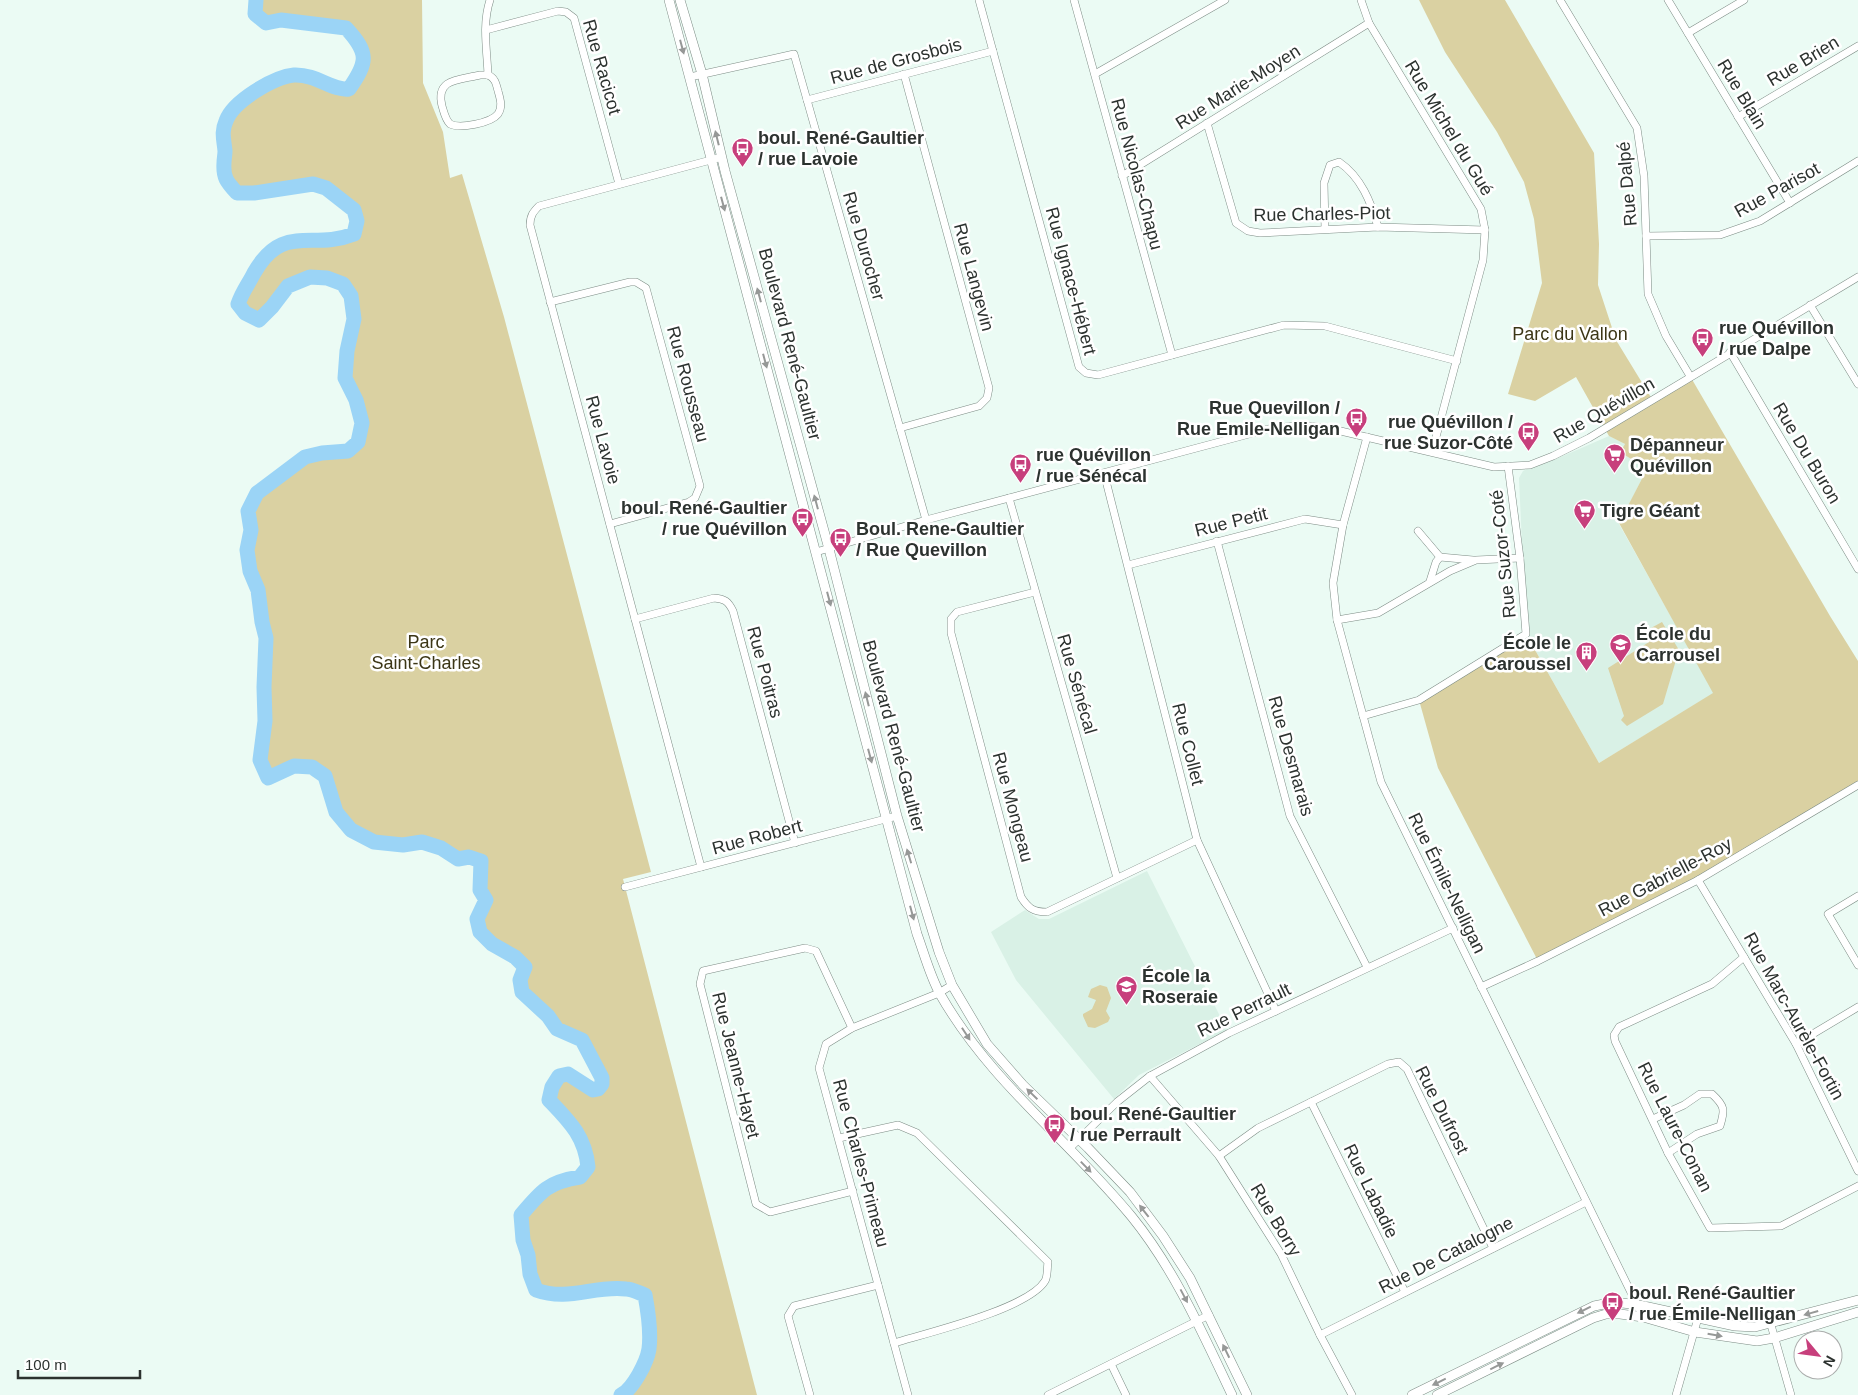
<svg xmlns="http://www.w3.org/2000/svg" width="1858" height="1395" viewBox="0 0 1858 1395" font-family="Helvetica,sans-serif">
	<rect width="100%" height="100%" fill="#ebfbf4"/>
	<g fill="#d9f1e6">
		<path d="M1609,436l16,8 -5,8 27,17 -28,55 95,169 -115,70 -73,-129 -7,-156 4,-7 6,-3 27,-9z"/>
		<path d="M1147,871l80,159 -88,45 -25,24 -98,-119 -25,-48 34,-22 14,9h10z"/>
	</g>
	<g fill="#dad1a2">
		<path d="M260,0h162l1,83 20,49 7,46 12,-4 42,143 147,555 -28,7 134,516h-136c12,-6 26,-32 28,-46 2,-16 -1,-38 -4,-54 -6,-2 -13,-6 -19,-6 -32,-4 -57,13 -90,1l-6,-16 -2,-19 -5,-15 -2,-25c20,-24 27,-33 59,-38l8,-10c-3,-31 -19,-46 -39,-67l3,-13 7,-11 9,-2 25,16 5,-1 4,-5v-6l-20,-38 -25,-11 -9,-13 -26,-24 -2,-12 5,-13 -10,-10 -23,-13 -12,-12 -3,-13 9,-19 -6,-10 1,-29 -12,-4 -11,2 -17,-11 -19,-6 -19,3 -29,-3 -23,-12 -15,-18 -11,-35 -13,-10 -18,-1 -26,12 -8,-18 5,-39 -1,-34 2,-49 -4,-16 -4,-32 -8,-19 -3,-21 4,-20 -3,-19 9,-18 48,-36 17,-4 26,-2 10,-9 4,-19 -6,-23 -11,-22 2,-27 7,-32 -3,-23 -8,-12 -16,-6 -17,-1 -22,9 -16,21 -13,13 -14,-7 -7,-9c5,-14 10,-19 16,-31 29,-51 57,-22 100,-39l3,-13 -3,-11 -28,-22 -13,-4 -59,9h-17c-10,-11 -14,-15 -13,-30 0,-4 1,-8 1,-12 -1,-11 -4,-19 1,-30 7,-20 48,-44 68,-45 23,-2 38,15 55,13 19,-27 20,-36 -3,-61l-65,-8 -15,3 -8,-10z"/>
		<path d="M1419,0h86l89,153 5,91 -1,41 18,55 36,59 38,-23 140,240 28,45v124l-160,95 -160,81 -100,-193 -19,-68 107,-66 73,129 114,-70 -94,-170 28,-54 -27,-17 5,-8 -16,-8 -33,-59 -41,24 -27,-7 34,-111 -8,-64 -10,-37 -27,-50 -52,-80z"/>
		<path d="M1662,622l17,28 -16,54 -36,22 -6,-6 3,-4 -16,-48 41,-26 -1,-3 7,-5 -4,-6z"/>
		<path d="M1100,985l7,2 4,11 -5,13 4,7 -2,4 -13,6 -7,-1 -5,-11v-2l9,-5 4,-9 -8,-3 3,-8z"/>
	</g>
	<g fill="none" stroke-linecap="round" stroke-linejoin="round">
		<path stroke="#9bd4f6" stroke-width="15" d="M256,0l-1,14 11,9 15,-3 65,8c23,25 22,34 3,61 -17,2 -32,-15 -55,-14 -20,2 -61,26 -68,46 -5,11 -2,19 -1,30 0,4 -1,8 -1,12 -1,15 3,19 13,30h17l59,-9 13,4 28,22 3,11 -3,13c-43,17 -71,-12 -100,39 -6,12 -11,17 -16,31l7,9 14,7 13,-13 16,-21 22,-9 17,1 16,6 8,12 3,23 -7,32 -2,27 11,22 6,23 -4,19 -10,9 -26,2 -17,4 -48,36 -9,18 3,19 -4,20 3,21 8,19 4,32 4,16 -2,49 1,34 -5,39 8,18 26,-12 18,1 13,9 11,36 15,18 23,12 29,3 19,-3 19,6 17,11 11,-2 12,4 -1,29 6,10 -9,19 3,13 12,12 23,13 10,10 -5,13 2,12 26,24 9,13 25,11 20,38v6l-4,5 -5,1 -25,-16 -9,2 -7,11 -3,13c20,21 36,36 39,67l-8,10c-32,5 -39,14 -59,38l2,25 5,15 2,19 6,16c33,12 58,-5 90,-1 6,0 13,4 19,6 3,16 6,38 4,54 -2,13 -16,40 -28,46"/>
		<defs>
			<g id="minor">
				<path d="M979,0l100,367 7,6 12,2 186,-50 41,1 132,35"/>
				<path d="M1074,0l98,355"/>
				<path d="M1361,0l8,23 112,186 4,21 -2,30 -51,192"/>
				<path d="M1560,0l77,128 7,48 4,118 18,42 24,40"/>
				<path d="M1668,0l122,203"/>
				<path d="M486,30l72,-19 8,1 8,6 45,166"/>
				<path d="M1688,33l56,-33"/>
				<path d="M1095,74l130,-74"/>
				<path d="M480,75h8c7,3 8,8 10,16 2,7 5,16 0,23 -7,9 -38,15 -48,10 -5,-5 -6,-12 -8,-18 -7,-28 18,-26 38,-31z"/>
				<path d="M488,75c-1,-25 -6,-51 2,-75"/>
				<path d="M690,77l104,-23 132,466"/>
				<path d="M807,100l186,-49"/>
				<path d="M1738,117l120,-71"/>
				<path d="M1207,123l29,100 12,8 12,2 118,-6 107,3"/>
				<path d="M1122,176l247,-153"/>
				<path d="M1325,229l-1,-46 6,-18 9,-3c22,15 32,40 39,65"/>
				<path d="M1646,236l74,-1 40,-14 98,-60"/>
				<path d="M550,302l80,-20h6l10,6 54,198 -5,12 -6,4 -79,22"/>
				<path d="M1810,305l48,79"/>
				<path d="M1730,352l128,217"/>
				<path d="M900,428l79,-22 8,-8 2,-10 -85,-314"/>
				<path d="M1367,437l-24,88 -10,58 4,37 44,162 262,535"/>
				<path d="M1104,473l93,367 79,171"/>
				<path d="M1009,498l108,380"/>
				<path d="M1418,531l22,26"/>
				<path d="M1217,541l73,275 77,151"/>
				<path d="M816,552l110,-32 342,-91 34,-4 30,4 162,38 36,-2 23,-9 36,-18 269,-161"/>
				<path d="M1128,565l177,-46 38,6"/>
				<path d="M1430,581l6,-19 4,-5 33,3"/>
				<path d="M1035,592l-78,20 -6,7v14l70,264c7,11 12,15 26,15l150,-72"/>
				<path d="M635,619l79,-21c11,1 14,3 19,13l62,232"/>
				<path d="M1337,620l41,-7 72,-42 26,-11 44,-2"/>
				<path d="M1363,716l56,-16 107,-66 -6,-76 -12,-92"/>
				<path d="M701,867l-171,-642c0,-9 3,-13 9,-19l183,-49"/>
				<path d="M1698,880l98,164 62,127"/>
				<path d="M625,887l272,-71"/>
				<path d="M1858,896l-30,18 30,51"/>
				<path d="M1744,957l-32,27 -93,43 -5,8 1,6 53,112 42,75 71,-2 77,-40"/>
				<path d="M1481,987l57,-26 160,-81 160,-95"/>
				<path d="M852,1028l-36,-77 -11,-3 -102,23 -3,13 56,220 14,8 83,-21"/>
				<path d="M1796,1044l62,-37"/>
				<path d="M1150,1076l69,80 62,98 39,81 32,60"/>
				<path d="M1311,1102l94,190"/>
				<path d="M1653,1119l31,-14 16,-11h12c13,12 13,16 8,32l-23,8 -29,19"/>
				<path d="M839,1138l59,-13 19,8 131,129c-1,5 0,14 -3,19 -17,28 -118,52 -151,62"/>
				<path d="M1069,1149l48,-47 33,-26 79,-43 224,-105"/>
				<path d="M1219,1156l39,-28 130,-64 11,-2 8,7 86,179"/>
				<path d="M1771,1325l20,70"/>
				<path d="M1320,1335l266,-133"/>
				<path d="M1111,1364l15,31"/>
				<path d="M810,1395l-22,-79 6,-10 84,-21"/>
				<path d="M908,1395l-89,-327 7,-24 26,-16 87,-35 13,-8"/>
				<path d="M1048,1395l161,-80"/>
				<path d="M1676,1395l22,-77"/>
			</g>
			<g id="tertiary">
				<path d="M669,0l248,934c7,19 13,42 23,60 50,88 129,146 192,223 43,53 71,117 100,178"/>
				<path d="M680,0l22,74 23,97 104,378 68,267 42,136 13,33 35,59 36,41 65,63 42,44 33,44 27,42 57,117"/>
				<path d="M1412,1395l182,-89 20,-4 25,3 96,21 20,1 103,-27"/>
				<path d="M1437,1395l156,-77 13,-4h14l23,3 52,15 62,9 17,-3 84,-26"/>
			</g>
		</defs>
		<use href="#minor" stroke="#7d8c85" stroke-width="8"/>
		<use href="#tertiary" stroke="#7d8c85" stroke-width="10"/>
		<use href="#minor" stroke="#fff" stroke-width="7"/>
		<use href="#tertiary" stroke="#fff" stroke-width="9"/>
	</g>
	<defs><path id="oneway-solid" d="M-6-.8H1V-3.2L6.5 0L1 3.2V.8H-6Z" transform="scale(1.25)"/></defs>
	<g fill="#969897">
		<use href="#oneway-solid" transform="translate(682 47) rotate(75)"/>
		<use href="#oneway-solid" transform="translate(717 138) rotate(-104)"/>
		<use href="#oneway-solid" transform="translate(723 204) rotate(75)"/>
		<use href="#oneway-solid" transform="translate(759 295) rotate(-105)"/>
		<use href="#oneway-solid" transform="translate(765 361) rotate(75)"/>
		<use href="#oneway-solid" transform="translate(816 502) rotate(-105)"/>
		<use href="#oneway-solid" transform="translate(829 599) rotate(75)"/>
		<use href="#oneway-solid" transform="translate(867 699) rotate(-104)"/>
		<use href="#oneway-solid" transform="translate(870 756) rotate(75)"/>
		<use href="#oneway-solid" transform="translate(909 856) rotate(-107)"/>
		<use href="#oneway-solid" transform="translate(912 913) rotate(75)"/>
		<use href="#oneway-solid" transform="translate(966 1034) rotate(57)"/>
		<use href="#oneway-solid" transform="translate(1032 1094) rotate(-136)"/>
		<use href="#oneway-solid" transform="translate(1086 1167) rotate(46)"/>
		<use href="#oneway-solid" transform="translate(1144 1211) rotate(-128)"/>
		<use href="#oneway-solid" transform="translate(1184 1296) rotate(62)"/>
		<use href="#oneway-solid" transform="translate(1584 1310) rotate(154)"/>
		<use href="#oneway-solid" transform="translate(1811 1313) rotate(164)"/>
		<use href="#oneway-solid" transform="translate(1715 1335) rotate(10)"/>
		<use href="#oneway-solid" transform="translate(1226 1351) rotate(-116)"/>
		<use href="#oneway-solid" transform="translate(1497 1366) rotate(-26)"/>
		<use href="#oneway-solid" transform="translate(1439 1382) rotate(154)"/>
	</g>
	<defs>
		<symbol id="bus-pin" viewBox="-11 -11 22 30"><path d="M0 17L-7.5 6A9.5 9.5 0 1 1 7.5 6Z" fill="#c73f7c" stroke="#fff"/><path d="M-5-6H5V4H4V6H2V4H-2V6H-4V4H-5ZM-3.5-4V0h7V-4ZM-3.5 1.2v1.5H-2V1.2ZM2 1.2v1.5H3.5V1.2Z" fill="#fff"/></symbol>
		<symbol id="supermarket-pin" viewBox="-11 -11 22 30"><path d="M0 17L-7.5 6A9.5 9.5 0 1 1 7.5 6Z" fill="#c73f7c" stroke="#fff"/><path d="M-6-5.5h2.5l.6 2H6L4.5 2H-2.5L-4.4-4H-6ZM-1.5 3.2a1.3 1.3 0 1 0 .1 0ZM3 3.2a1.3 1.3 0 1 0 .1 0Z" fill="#fff"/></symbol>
		<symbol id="school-pin" viewBox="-11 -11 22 30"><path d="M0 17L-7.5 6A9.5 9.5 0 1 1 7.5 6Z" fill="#c73f7c" stroke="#fff"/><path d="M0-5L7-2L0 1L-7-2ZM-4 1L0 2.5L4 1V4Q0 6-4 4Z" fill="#fff"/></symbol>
		<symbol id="building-pin" viewBox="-11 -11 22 30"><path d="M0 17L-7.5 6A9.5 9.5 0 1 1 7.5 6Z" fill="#c73f7c" stroke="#fff"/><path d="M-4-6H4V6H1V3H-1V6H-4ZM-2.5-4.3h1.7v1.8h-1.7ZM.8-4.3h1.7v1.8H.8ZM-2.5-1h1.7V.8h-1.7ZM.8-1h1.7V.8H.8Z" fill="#fff"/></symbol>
	</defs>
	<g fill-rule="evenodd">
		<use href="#bus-pin" x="730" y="136" width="25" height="34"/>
		<use href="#bus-pin" x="1690" y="326" width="25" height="34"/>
		<use href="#bus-pin" x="1344" y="406" width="25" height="34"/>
		<use href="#bus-pin" x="1516" y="420" width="25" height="34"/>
		<use href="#supermarket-pin" x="1602" y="442" width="25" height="34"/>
		<use href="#bus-pin" x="1008" y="452" width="25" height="34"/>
		<use href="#supermarket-pin" x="1572" y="498" width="25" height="34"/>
		<use href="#bus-pin" x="790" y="506" width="25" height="34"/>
		<use href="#bus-pin" x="828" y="526" width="25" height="34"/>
		<use href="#school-pin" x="1608" y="632" width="25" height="34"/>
		<use href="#building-pin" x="1574" y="640" width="25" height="34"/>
		<use href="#school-pin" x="1114" y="974" width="25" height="34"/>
		<use href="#bus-pin" x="1042" y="1112" width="25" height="34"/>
		<use href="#bus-pin" x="1600" y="1290" width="25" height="34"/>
	</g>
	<g text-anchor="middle" stroke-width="5" stroke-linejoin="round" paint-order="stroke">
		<g font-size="18" fill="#2c322f" stroke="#fff">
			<text transform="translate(896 61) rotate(-15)" y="6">Rue de Grosbois</text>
			<text transform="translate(1803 61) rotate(-31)" y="6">Rue Brien</text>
			<text transform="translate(602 67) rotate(74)" y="6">Rue Racicot</text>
			<text transform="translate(1238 87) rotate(-32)" y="6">Rue Marie-Moyen</text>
			<text transform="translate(1742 94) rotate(59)" y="6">Rue Blain</text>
			<text transform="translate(1449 128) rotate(59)" y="6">Rue Michel du Gué</text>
			<text transform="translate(1137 174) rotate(75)" y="6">Rue Nicolas-Chapu</text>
			<text transform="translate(1627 184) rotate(-95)" y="6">Rue Dalpé</text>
			<text transform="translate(1777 190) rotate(-29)" y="6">Rue Parisot</text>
			<text transform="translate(1322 214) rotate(-1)" y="6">Rue Charles-Piot</text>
			<text transform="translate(864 246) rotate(74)" y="6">Rue Durocher</text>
			<text transform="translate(974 277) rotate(75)" y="6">Rue Langevin</text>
			<text transform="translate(1071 281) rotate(75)" y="6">Rue Ignace-Hébert</text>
			<text transform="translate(790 344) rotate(75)" y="6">Boulevard René-Gaultier</text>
			<text transform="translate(688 384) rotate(75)" y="6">Rue Rousseau</text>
			<text transform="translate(1604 410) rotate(-30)" y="6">Rue Quévillon</text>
			<text transform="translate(603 440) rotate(75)" y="6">Rue Lavoie</text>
			<text transform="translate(1807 453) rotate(59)" y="6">Rue Du Buron</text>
			<text transform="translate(1231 522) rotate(-14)" y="6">Rue Petit</text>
			<text transform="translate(1503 554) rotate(-96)" y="6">Rue Suzor-Coté</text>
			<text transform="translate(765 672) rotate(75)" y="6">Rue Poitras</text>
			<text transform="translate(1077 684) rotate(74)" y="6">Rue Sénécal</text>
			<text transform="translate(894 736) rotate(75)" y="6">Boulevard René-Gaultier</text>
			<text transform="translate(1188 744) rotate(76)" y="6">Rue Collet</text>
			<text transform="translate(1291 756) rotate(74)" y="6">Rue Desmarais</text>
			<text transform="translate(1013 807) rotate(75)" y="6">Rue Mongeau</text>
			<text transform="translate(757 837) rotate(-15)" y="6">Rue Robert</text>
			<text transform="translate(1665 877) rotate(-28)" y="6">Rue Gabrielle-Roy</text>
			<text transform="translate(1447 883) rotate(64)" y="6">Rue Émile-Nelligan</text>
			<text transform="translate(1244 1010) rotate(-26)" y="6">Rue Perrault</text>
			<text transform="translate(1794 1016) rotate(61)" y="6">Rue Marc-Aurèle-Fortin</text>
			<text transform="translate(736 1065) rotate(76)" y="6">Rue Jeanne-Hayet</text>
			<text transform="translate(1442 1110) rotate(63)" y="6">Rue Dufrost</text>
			<text transform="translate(1675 1127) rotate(63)" y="6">Rue Laure-Conan</text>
			<text transform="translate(861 1163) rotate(75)" y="6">Rue Charles-Primeau</text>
			<text transform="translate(1371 1191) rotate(64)" y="6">Rue Labadie</text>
			<text transform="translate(1276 1220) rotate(59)" y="6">Rue Borry</text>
			<text transform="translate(1446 1255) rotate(-27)" y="6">Rue De Catalogne</text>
		</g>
		<g font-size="18" font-weight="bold" fill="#2c322f" stroke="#fff" text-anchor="start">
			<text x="758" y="144">boul. René-Gaultier<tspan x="758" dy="21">/ rue Lavoie</tspan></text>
			<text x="1719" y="334">rue Quévillon<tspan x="1719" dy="21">/ rue Dalpe</tspan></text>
			<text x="1340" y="414" text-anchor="end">Rue Quevillon /<tspan x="1340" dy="21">Rue Emile-Nelligan</tspan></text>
			<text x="1513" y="428" text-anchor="end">rue Quévillon /<tspan x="1513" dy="21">rue Suzor-Côté</tspan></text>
			<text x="1630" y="451">Dépanneur<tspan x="1630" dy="21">Quévillon</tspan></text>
			<text x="1036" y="461">rue Quévillon<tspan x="1036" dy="21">/ rue Sénécal</tspan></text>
			<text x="787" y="514" text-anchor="end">boul. René-Gaultier<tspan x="787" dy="21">/ rue Quévillon</tspan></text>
			<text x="1600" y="517">Tigre Géant</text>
			<text x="856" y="535">Boul. Rene-Gaultier<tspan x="856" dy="21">/ Rue Quevillon</tspan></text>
			<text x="1636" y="640">École du<tspan x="1636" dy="21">Carrousel</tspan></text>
			<text x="1571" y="649" text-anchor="end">École le<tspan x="1571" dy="21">Caroussel</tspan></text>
			<text x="1142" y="982">École la<tspan x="1142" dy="21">Roseraie</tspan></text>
			<text x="1070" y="1120">boul. René-Gaultier<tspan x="1070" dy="21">/ rue Perrault</tspan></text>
			<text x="1629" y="1299">boul. René-Gaultier<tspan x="1629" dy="21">/ rue Émile-Nelligan</tspan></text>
		</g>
		<g font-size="18" fill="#3c3616" stroke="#fff">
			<text x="1570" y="340">Parc du Vallon</text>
			<text x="426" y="648">Parc<tspan x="426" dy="21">Saint-Charles</tspan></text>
		</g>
	</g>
	<g transform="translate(1818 1355) rotate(119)"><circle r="24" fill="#ffffff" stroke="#abadac"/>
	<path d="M0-4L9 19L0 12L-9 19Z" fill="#c73f7c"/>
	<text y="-8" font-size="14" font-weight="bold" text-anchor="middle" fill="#2c322f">N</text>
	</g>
	<path d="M18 1370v8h122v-8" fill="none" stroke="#2c322f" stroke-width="2.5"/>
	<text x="25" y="1370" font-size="15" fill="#2c322f" stroke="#ffffff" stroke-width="4" paint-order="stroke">100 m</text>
</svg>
